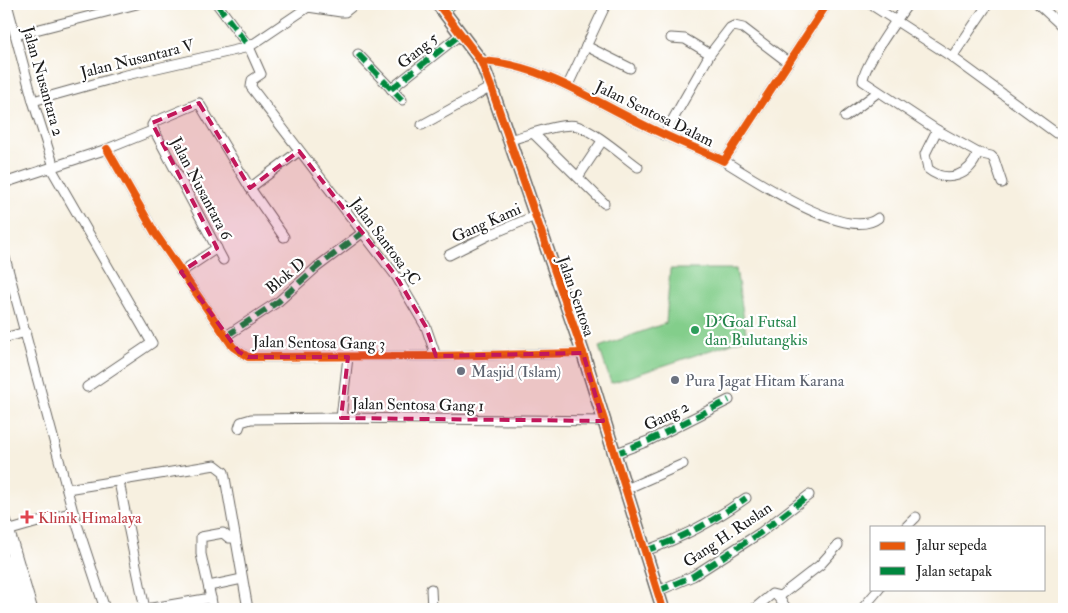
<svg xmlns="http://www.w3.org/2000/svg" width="1068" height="613" viewBox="0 0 1068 613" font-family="'IM FELL Double Pica',serif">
	<rect width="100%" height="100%" fill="#fff"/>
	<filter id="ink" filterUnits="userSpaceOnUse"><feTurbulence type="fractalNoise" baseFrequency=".02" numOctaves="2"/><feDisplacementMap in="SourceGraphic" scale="10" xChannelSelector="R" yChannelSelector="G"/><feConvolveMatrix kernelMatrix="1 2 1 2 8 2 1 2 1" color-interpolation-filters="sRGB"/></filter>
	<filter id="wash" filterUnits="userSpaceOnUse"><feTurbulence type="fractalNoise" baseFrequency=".0096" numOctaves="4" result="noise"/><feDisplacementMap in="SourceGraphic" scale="20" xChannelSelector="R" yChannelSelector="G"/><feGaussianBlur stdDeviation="1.12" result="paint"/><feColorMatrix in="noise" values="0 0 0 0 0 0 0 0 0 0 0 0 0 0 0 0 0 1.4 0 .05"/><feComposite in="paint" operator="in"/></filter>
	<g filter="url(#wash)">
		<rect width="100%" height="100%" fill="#f7f0e0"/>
		<path fill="#83ce8b" stroke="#507554" d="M670,269h66l11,69 -136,45 -12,-36 67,-24z"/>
	</g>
	<g filter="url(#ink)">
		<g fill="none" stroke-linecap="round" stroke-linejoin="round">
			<defs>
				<g id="street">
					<path d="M7,4l26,97 21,66"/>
					<path d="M217,4l32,43 12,27 -9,6 -1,7 145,189 30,51 10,29"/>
					<path d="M870,4l82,53 104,76 8,2"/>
					<path d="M908,4c-10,14 -45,62 -45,77l74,49 41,23 13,3 3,3 8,24"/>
					<path d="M1038,4l26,24"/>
					<path d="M444,12l8,-8"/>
					<path d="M16,35l121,-31"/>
					<path d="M671,38l14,1 25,15"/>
					<path d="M586,46l44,22"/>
					<path d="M358,54l44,46"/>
					<path d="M952,57l36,-53"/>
					<path d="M481,61c59,3 107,37 159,62 27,14 56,25 84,38l103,-157"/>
					<path d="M568,85l38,-81"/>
					<path d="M391,89l70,-55"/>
					<path d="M33,101l89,-25 127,-29 59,-40 33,5h4l10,-8"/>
					<path d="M845,117l33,-25"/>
					<path d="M422,125l69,-38"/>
					<path d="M154,130l69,130"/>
					<path d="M937,130l-12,24 3,15c19,15 42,7 50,-16"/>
					<path d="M534,134l70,69"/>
					<path d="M664,135l46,-81 20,-26 4,-2 9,2 46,35"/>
					<path d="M509,140c17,-4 52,-18 68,-14 16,4 46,30 61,41"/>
					<path d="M107,149l48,84 78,114 15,10 188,-1 147,-3"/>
					<path d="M724,161c29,17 123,82 154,57"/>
					<path d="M51,168l101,175 -65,44"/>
					<path d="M578,177l24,-36"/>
					<path d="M4,183l103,-34 47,-19 -2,-5 2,-3 45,-19 51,85 34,49"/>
					<path d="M250,188l49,-37"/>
					<path d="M4,254l69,258 32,97"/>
					<path d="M449,255l40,-20 46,-19"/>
					<path d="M181,272l36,-24"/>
					<path d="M226,336l53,-35 38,-34 45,-34"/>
					<path d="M4,338l22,-6"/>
					<path d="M341,418l7,-61"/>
					<path d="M239,428l2,-6 10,-3 90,-1 262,3"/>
					<path d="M614,454l34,-13 81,-41"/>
					<path d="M119,482l26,127"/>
					<path d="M67,489l148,-24 9,7 24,137"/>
					<path d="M626,489l57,-25"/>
					<path d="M906,527l10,-10"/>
					<path d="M7,531l66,-19"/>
					<path d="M645,551c37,-13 69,-30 101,-53"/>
					<path d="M209,586l33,-7"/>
					<path d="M431,589l1,20"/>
					<path d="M658,591l35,-15 67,-43 49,-38"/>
					<path d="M778,597l9,12"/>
					<path d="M211,598l-10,-44v-17l22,-4 6,5h6"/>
					<path d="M146,609l65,-11 2,11"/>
					<path d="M754,609l18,-15 8,2 40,-31 18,-20"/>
					<path d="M862,609l17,-20"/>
				</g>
				<path id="secondary" d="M438,4l43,57 10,26 92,266 80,256"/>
				<g id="primary">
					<path d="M4,521l26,88"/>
					<path d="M4,562l13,47"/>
				</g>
			</defs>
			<use href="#street" stroke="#696661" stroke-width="11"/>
			<use href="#secondary" stroke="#696661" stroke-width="15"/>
			<use href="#primary" stroke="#696661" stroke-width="16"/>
			<use href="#street" stroke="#fff" stroke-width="9"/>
			<use href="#secondary" stroke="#fff" stroke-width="12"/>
			<use href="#primary" stroke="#fff" stroke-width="14"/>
			<g stroke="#00873e" stroke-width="6" stroke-dasharray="12 6" stroke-linecap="butt">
				<path d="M217,4l32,43"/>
				<path d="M444,12l8,-8"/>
				<path d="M358,54l44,46"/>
				<path d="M391,89l70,-55"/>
				<path d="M226,336l53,-35 38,-34 45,-34"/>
				<path d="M614,454l34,-13 81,-41"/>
				<path d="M645,551c37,-13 69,-30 101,-53"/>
				<path d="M658,591l35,-15 67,-43 49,-38"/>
			</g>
			<defs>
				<g id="cycleway">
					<path d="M438,4l43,57 10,26 92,266 80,256"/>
					<path d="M481,61c59,3 107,37 159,62 27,14 56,25 84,38l103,-157"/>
					<path d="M107,149l48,84 78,114 15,10 188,-1 147,-3"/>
				</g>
			</defs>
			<use href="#cycleway" stroke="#fff" stroke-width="11"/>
			<use href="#cycleway" stroke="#e8590c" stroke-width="8"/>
		</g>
	</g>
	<path fill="#c2185b" fill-opacity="0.2" stroke="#c2185b" stroke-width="4" stroke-dasharray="10 6" stroke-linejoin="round" d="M199,103l51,85 49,-37 97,125 30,51 10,29 147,-3 20,68 -262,-3 7,-61h-100l-9,-5 -58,-80 36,-24 -65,-125z"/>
	<circle fill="#2e9e5b" stroke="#fff" stroke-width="2" cx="695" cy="330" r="5"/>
	<g fill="#6b7280" stroke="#fff" stroke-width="2">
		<circle cx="461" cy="371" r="5"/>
		<circle cx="675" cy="380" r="5"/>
	</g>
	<path fill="#e0444e" stroke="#fff" stroke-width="2" d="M24.5 509.5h5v5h5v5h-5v5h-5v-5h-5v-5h5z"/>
	<g text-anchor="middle" stroke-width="4.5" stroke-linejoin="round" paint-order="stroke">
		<g font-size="16" fill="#1c1c1c" stroke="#fff">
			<text transform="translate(417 50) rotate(-39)" y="6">Gang 5</text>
			<text transform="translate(137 58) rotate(-14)" y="6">Jalan Nusantara V</text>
			<text transform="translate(44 81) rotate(74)" y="6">Jalan Nusantara 2</text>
			<text transform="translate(655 113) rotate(26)" y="6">Jalan Sentosa Dalam</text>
			<text transform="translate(202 188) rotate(62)" y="6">Jalan Nusantara 6</text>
			<text transform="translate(486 222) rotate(-24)" y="6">Gang Kami</text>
			<text transform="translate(386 241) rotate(53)" y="6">Jalan Santosa 3C</text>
			<text transform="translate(285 275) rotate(-40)" y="6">Blok D</text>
			<text transform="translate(577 296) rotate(71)" y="6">Jalan Sentosa</text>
			<text transform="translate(319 342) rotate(1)" y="6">Jalan Sentosa Gang 3</text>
			<text transform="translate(418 404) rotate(1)" y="6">Jalan Sentosa Gang 1</text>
			<text transform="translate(666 415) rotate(-26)" y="6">Gang 2</text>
			<text transform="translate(727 534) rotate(-34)" y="6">Gang H. Ruslan</text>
		</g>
		<g font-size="16" fill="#27864d" stroke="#fff" text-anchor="start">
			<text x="705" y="327">D'Goal Futsal<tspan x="705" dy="18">dan Bulutangkis</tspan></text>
		</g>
		<g font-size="16" fill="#5b616d" stroke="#fff" text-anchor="start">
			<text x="471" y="377">Masjid (Islam)</text>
			<text x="685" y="386">Pura Jagat Hitam Karana</text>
		</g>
		<g font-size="16" fill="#be3a42" stroke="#fff" text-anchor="start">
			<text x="38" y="523">Klinik Himalaya</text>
		</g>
	</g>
	<rect width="1068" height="613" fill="none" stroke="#fff" stroke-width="20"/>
	<rect x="870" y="526" width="175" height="65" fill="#ffffff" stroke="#a4a4a4"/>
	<rect x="880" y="542" width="25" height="8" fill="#e8590c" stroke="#a4a4a4"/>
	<text x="916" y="550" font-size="15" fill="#1c1c1c">Jalur sepeda</text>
	<rect x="880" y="567" width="25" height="8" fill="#00873e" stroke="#a4a4a4"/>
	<text x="916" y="576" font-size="15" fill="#1c1c1c">Jalan setapak</text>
</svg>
